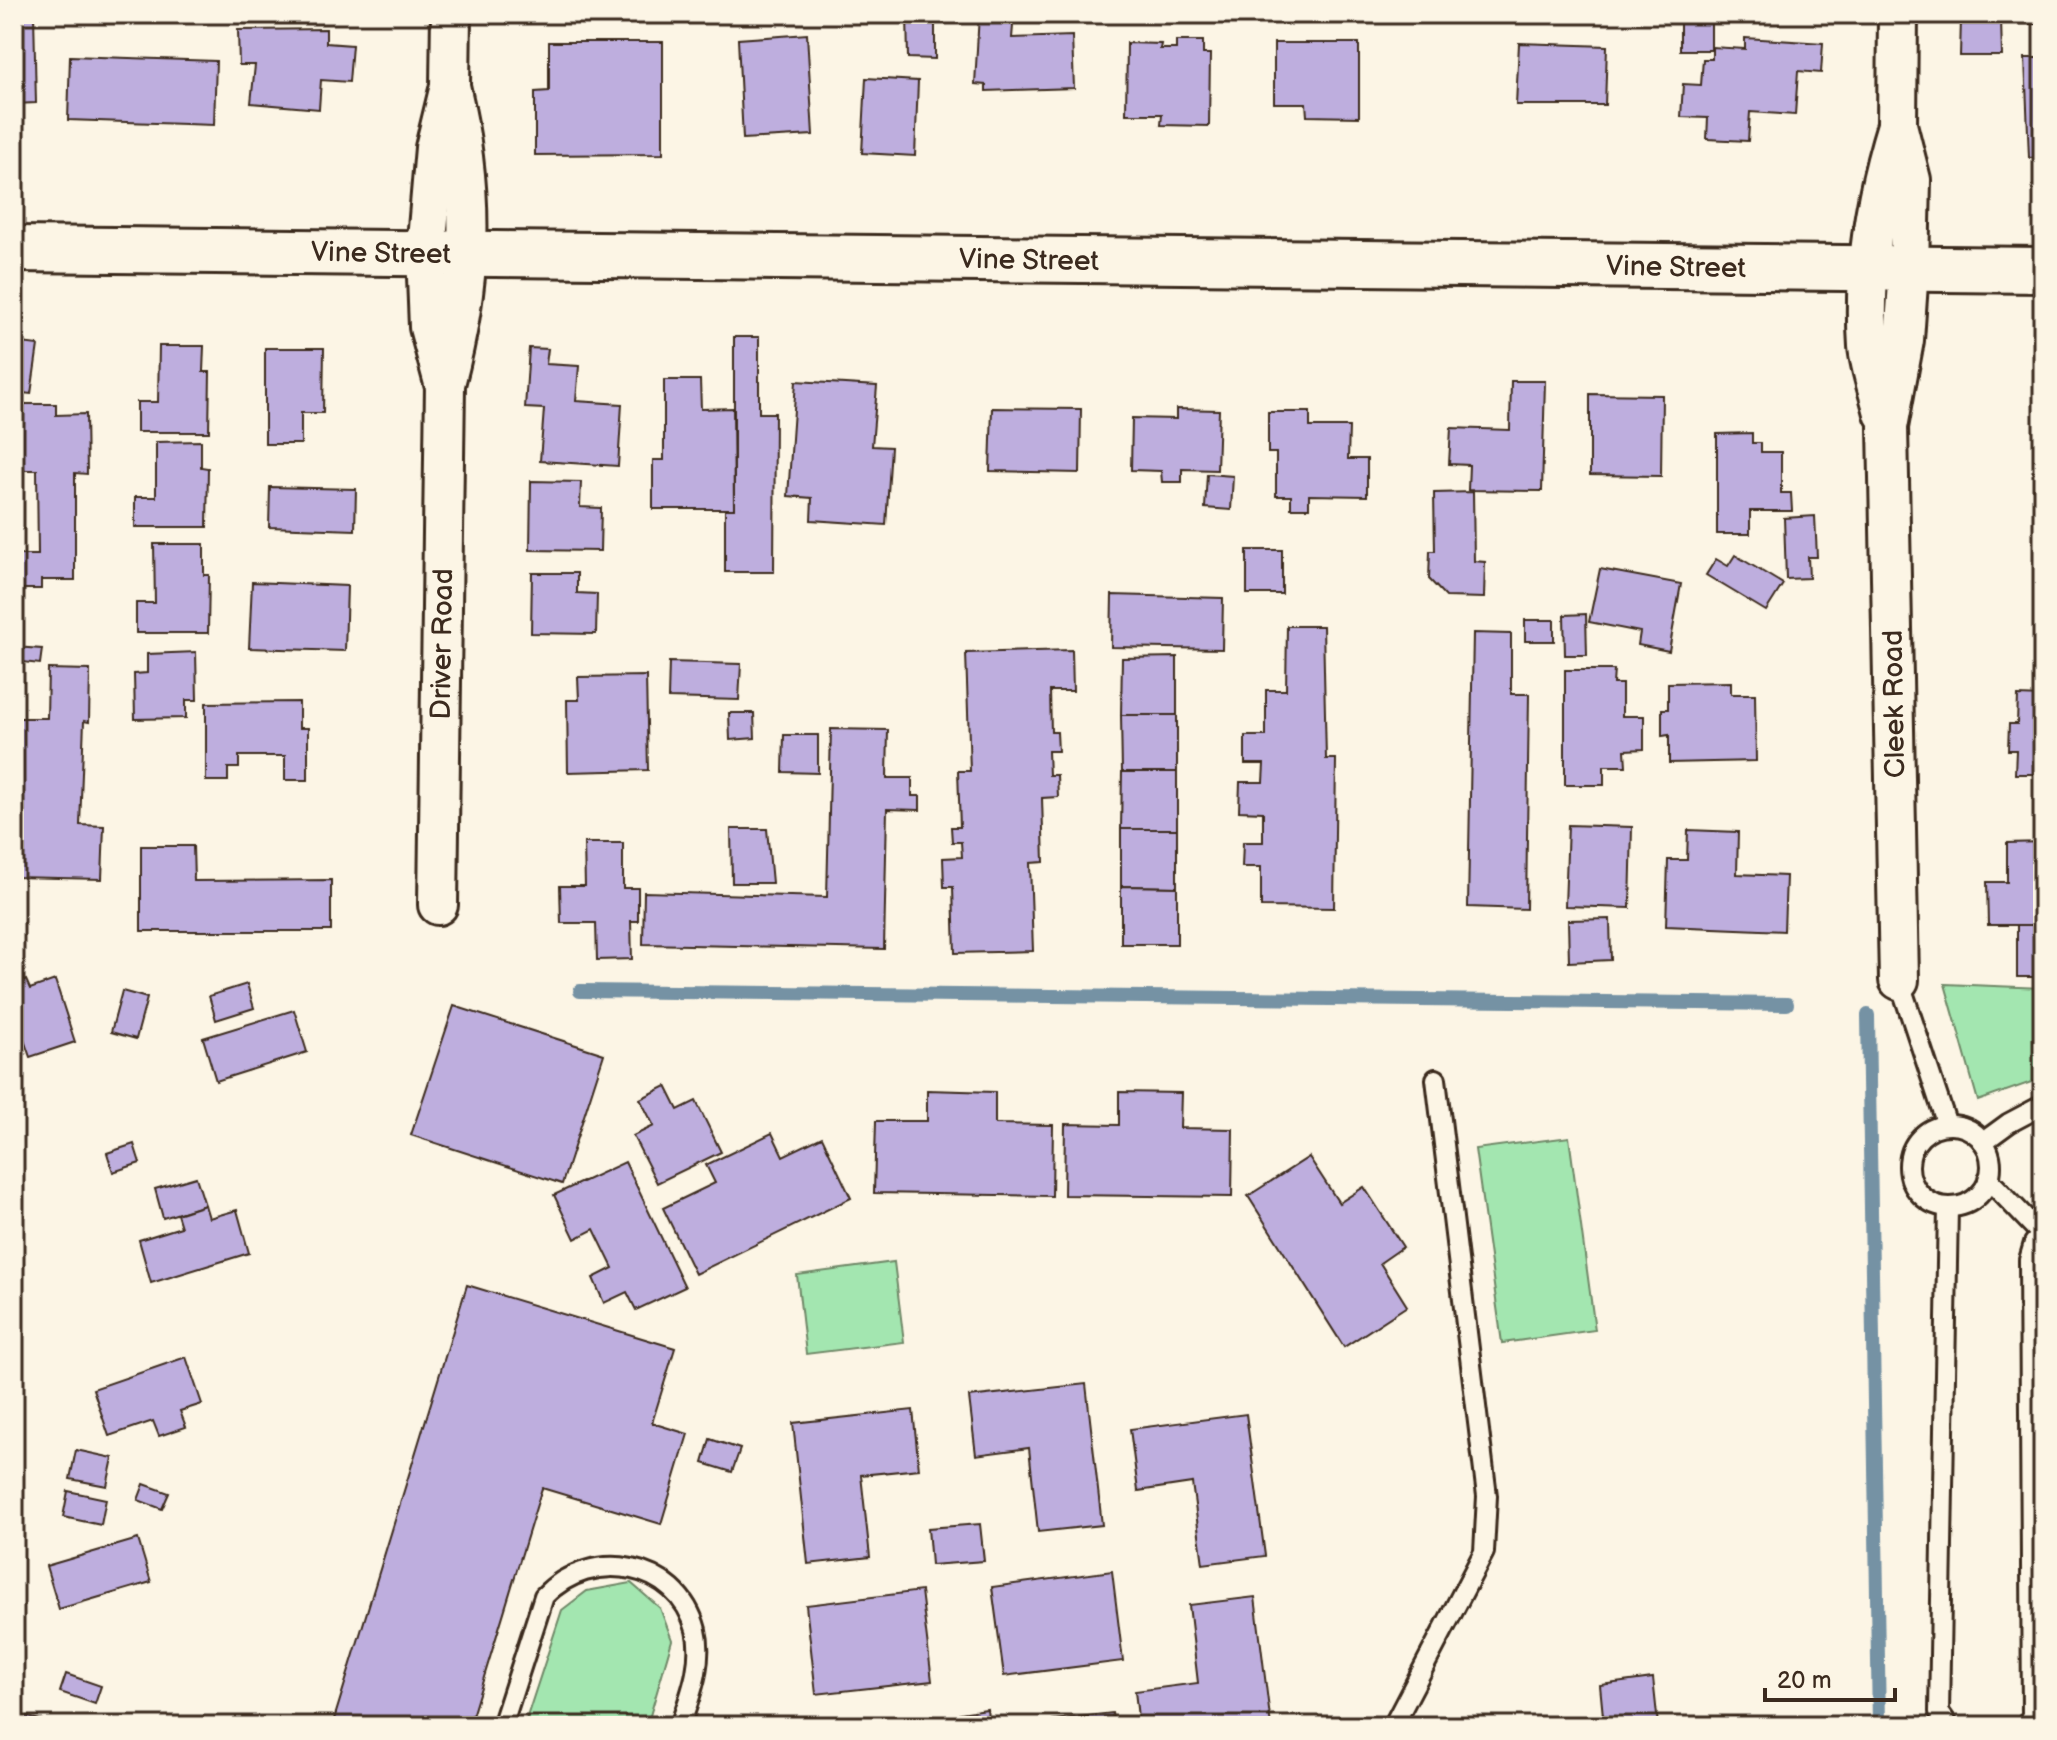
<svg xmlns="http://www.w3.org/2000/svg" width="2057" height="1740" viewBox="0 0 2057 1740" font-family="'Balsamiq Sans',sans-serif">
	<rect width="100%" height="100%" fill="#fcf5e5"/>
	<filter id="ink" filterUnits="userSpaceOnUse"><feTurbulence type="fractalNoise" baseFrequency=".0125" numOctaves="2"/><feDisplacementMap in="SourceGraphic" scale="16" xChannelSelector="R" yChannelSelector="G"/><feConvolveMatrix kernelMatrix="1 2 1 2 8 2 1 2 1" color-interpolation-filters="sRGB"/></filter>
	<g filter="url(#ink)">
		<g fill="#a3e6b0" stroke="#6f8867" stroke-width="2">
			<path d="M1945,984l98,4v90l-65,23z"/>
			<path d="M1569,1137l26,193 -93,13 -27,-194z"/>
			<path d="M894,1262l10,80 -98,12 -9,-79z"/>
			<path d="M631,1583l29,25 12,32 -25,86h-123l38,-116 25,-19z"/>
		</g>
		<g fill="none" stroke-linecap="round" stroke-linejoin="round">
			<g stroke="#7592a4" stroke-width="14">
				<path d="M580,991l1207,13"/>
				<path d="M1868,1015l11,711"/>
			</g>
		</g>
		<g fill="#beaede" stroke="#3b2a1e" stroke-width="2">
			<path d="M14,14h20l2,89 -22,1z"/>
			<path d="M907,14h28v45l-27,-1z"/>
			<path d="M979,14h35l-2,24 60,-2 2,52 -88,3v-6l-11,-1z"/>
			<path d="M1680,14h113l-82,1v35h-31z"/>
			<path d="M2001,14h42v10h-41z"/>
			<path d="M1961,19h40l1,37h-42z"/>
			<path d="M326,29v14l26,2 -3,37 -28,-2 -2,29 -68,-6 4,-38h-16l-1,-35z"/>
			<path d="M807,34l6,101 -70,4 -5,-100z"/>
			<path d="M1745,38l78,5 -2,30 -23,-2 -3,44 -45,-3 -2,29 -41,-2 1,-21 -27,-1 2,-33 18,1 2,-26h9v-12l33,2z"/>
			<path d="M1176,41h27v13h7l-1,72 -48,-1 1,-11h-36l1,-71 34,1 -1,5h16z"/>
			<path d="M549,42h114v112l-128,1v-63l14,-1z"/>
			<path d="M1274,43h85v74l-52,-1 -1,-13h-32z"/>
			<path d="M1519,43l88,3 -2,59h-89z"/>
			<path d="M70,56l146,5 -2,64 -146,-5z"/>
			<path d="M2025,58h18v99l-14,1z"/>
			<path d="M866,78l52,3 -3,75 -53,-3z"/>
			<path d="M734,337h25v76h16l-1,159h-49v-63h9z"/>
			<path d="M14,342l24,3 -7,49 -17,-2z"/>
			<path d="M159,346h45l-1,26h7l-1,60h-72v-30h21z"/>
			<path d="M265,348h59l-1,65h-22v31h-36z"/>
			<path d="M529,348l19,1 -2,15 33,2 -3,35 46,3 -4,62 -78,-5 4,-52 -19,-1z"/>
			<path d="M664,380h36l1,29 32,-1 1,101h-81v-49h11z"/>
			<path d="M796,381l81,5 -5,60 19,1 -5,78 -75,-5 1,-22 -24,-2z"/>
			<path d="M1511,381h34l-3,110 -74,-1 1,-25 -20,-1 2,-36 59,2z"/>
			<path d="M1590,394l72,1 -1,81 -71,-1z"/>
			<path d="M14,404h42v11l30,-1 1,60 -12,-1v107h-34v9h-27v-34h24l-1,-85h-23z"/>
			<path d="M992,408l89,1 -1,64 -90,-2z"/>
			<path d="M1176,409l43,1 -2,60 -35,-1v13h-20l-1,-11 -30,-1 1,-52 44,1z"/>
			<path d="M1268,412h42v15h39l-1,32h19v37l-58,-1v13h-18v-12h-15v-43h-8z"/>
			<path d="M1752,433v10h9v9h20v41h10l1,18h-42v23h-33v-100z"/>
			<path d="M201,441v26l7,1 -1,59h-72v-30h21v-55z"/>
			<path d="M1207,474l26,2 -2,34 -26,-2z"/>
			<path d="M531,481l50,1 -1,25 21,1 -1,43 -70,-1z"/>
			<path d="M270,487l86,2 -1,41 -86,-3z"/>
			<path d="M1473,492l1,69 11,1 -1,36 -38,-1 -17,-18 1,-28h5l-1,-58z"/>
			<path d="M1815,516l2,41h-9l1,21 -23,1 -2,-61z"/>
			<path d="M154,544h50v31h5l-1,58h-72v-30h19z"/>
			<rect x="1247" y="550" width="35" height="44"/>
			<path d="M1735,555l48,29 -17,27 -60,-36 10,-16 12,7z"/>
			<path d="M1600,569l81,15 -12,67 -31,-6 2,-13 -51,-10z"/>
			<path d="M532,573h45v20l20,1 -1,40 -65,-1z"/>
			<path d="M252,582l95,4 -2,65 -96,-3z"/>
			<path d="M1112,595l111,3 -1,51 -111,-2z"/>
			<path d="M1586,614l1,41h-22l-1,-40z"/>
			<rect x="1525" y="620" width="29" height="21"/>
			<path d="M1287,626h36l3,133h10l-2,149 -73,-1v-40h-19l1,-25h20v-30l-24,-1 1,-29h23l1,-18h-19v-28h21v-46h20z"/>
			<path d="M1473,633l38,1v60h18l-3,215 -58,-2z"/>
			<path d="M14,647l28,2 -2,15 -26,-3z"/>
			<path d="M1072,650l1,41h-23l1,41h6l1,19h-10l1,24h8l1,22 -16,1 2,64 -14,1 3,88 -78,2 -2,-66h-9l-1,-29 19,-1 -1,-15h-9l-1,-15h9l-2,-56h12l-4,-118z"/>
			<path d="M196,652l1,48h-11v18l-51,1 -1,-45 13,-1v-19z"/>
			<path d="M1177,657v58h-56l1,-57z"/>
			<path d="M669,662l72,2 -2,36 -71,-2z"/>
			<path d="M48,669l42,1 -1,52 -5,-1 -4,104 24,1 -2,53 -88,-2 5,-159h28z"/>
			<path d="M1565,670h49l-1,14h9v32h22v33l-19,1 1,16h-22v19h-39z"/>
			<path d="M646,676l2,94 -80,2 -1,-72h12l-1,-23z"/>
			<path d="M1731,682v12h24l1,67 -87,2v-28l-7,1v-27h6v-26z"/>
			<path d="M2018,696l25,1v85l-3,-8h-25l1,-24h-8l1,-26h8z"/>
			<path d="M299,702v26h9v52h-23v-24h-46v12h-11v13h-22v-78z"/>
			<path d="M729,713h25l1,25 -25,2z"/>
			<path d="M1121,715h56v57h-55z"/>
			<path d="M831,729l57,1 -1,48h25v18h8v14l-33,-1 -3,140 -241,-5 1,-52 183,5z"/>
			<path d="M784,735h34v38l-35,-1z"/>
			<path d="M1122,772h55v57h-56z"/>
			<path d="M1568,825l64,2 -2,81 -65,-2z"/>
			<path d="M731,829h36l5,54h-40z"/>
			<path d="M1121,829h56v58l-56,-1z"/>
			<path d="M1688,830l50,2 -1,42 49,2 -2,55 -118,-5 2,-66h19z"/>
			<path d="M2043,842v83h-55l-1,-43h20v-39z"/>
			<path d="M584,843h39v45h15v33h-7l1,38 -35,1 -1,-37h-35l-1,-37h25z"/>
			<path d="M141,846h52l1,35 137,-1v51h-190z"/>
			<path d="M1121,886l56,1v57h-56z"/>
			<path d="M1610,919l1,41 -42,2 -1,-42z"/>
			<rect x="2017" y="925" width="26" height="52"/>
			<path d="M26,980l4,9 25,-9 20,62 -45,15 -8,-23 -8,3v-53z"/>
			<path d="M247,984l7,24 -38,12 -7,-24z"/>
			<path d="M122,991l25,7 -11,41 -25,-7z"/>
			<path d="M454,1006l150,48 -42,130 -151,-49z"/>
			<path d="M294,1010l13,42 -91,29 -13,-43z"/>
			<path d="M666,1086l12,24 18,-9 25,51 -64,31 -24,-47 21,-10 -14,-27z"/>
			<path d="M927,1090l68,2v32l58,1 -1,71 -178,-3 2,-72h51z"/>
			<path d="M1119,1092l62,1 -1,35 53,1 -1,68 -168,-2 1,-71 54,1z"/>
			<path d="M772,1133l11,23 39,-19 29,61 -156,76 -32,-66 52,-25 -9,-18z"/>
			<path d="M134,1144l6,19 -27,9 -6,-19z"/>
			<path d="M1309,1157l30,46 25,-16 39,60 -23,16 27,43 -63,41 -96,-151z"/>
			<path d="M625,1162l60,125 -49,23 -9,-18 -23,11 -11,-25 20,-10 -19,-39 -19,10 -21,-44z"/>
			<path d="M196,1177l9,28 -42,13 -8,-29z"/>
			<path d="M205,1205l4,13 28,-8 12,43 -98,30 -12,-43 42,-13 -4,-13z"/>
			<path d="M467,1285l208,63 -23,75 36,11 -27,90 -119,-36 -73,238h-137z"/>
			<path d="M186,1357l16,47 -22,7 6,16 -27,9 -6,-15 -44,15 -16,-47z"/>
			<path d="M1086,1384l16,141 -64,7 -9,-84 -53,7 -7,-58z"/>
			<path d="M913,1410l6,59 -58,6 9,82 -62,7 -15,-141z"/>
			<path d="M1246,1414l19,142 -62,8 -11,-81 -54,8 -8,-62z"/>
			<path d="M710,1439l30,10 -8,23 -29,-9z"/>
			<path d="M76,1450l37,8 -6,28 -37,-7z"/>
			<path d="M144,1484l25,9 -7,16 -24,-9z"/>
			<path d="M68,1491l38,8 -5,26 -38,-8z"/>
			<path d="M980,1524l4,37 -53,4 -3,-37z"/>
			<path d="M138,1539l13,43 -92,27 -13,-43z"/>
			<path d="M1112,1571l11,90 -119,15 -12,-89z"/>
			<path d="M921,1591l11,90 -116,13 -10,-89z"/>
			<path d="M1255,1597l16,129h-132l-4,-35 63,-8 -9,-78z"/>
			<path d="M66,1674l35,12 -6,18 -35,-12z"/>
			<path d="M1653,1678l5,47 78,-8 1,9h-133l-4,-41z"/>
			<path d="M987,1709l2,17h-27l-2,-13z"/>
			<path d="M14,1713l48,13h-48z"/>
			<path d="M1112,1713l2,13h-60l-1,-6z"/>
		</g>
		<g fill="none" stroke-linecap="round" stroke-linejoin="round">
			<defs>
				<g id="service">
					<path d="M1899,980l48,145"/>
					<circle cx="1950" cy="1166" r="41"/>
					<path d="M1983,1142l26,-19 34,-18"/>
					<path d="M1988,1179l53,55"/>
					<path d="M1948,1207l-9,505 10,14"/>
					<path d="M502,1726l42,-130c47,-49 134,-35 152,34 8,32 -6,66 -16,96"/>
					<path d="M1393,1726l91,-174 3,-56 -51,-417"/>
					<path d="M2026,1726l6,-11 -3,-455 5,-17 9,-10"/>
				</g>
				<g id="minor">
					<path d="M1898,14l-1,111 14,55 -2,89 -5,71 -16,87 11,553"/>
					<path d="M444,383l-15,-56 -3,-75 9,-104 15,-62 1,-72"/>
					<path d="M1884,413c-5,-21 -14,-45 -16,-67 -5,-74 7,-150 29,-221"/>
					<path d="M438,905l7,-521c28,-105 30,-193 5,-298"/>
				</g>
				<path id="tertiary" d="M14,249l2029,21"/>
			</defs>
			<use href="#service" stroke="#3b2a1e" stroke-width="24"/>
			<use href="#minor" stroke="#3b2a1e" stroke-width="44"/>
			<use href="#tertiary" stroke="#3b2a1e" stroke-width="50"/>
			<use href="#service" stroke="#fcf5e5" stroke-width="18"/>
			<use href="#minor" stroke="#fcf5e5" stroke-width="38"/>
			<use href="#tertiary" stroke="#fcf5e5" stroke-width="44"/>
		</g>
	</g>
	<g text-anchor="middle" stroke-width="7" stroke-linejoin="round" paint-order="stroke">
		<g font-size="28" fill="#3b2a1e" stroke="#fcf5e5">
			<text transform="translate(381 252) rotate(1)" y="10">Vine Street</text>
			<text transform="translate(1029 259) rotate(1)" y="10">Vine Street</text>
			<text transform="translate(1676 266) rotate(1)" y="10">Vine Street</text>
			<text transform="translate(441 644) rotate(-89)" y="10">Driver Road</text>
			<text transform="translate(1893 704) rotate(-91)" y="10">Cleek Road</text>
		</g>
	</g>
	<rect width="2057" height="1740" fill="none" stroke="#fcf5e5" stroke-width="48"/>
	<rect x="24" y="24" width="2009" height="1692" fill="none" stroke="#3b2a1e" stroke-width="3" filter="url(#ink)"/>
	<path d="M1765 1688v12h130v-12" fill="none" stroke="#3b2a1e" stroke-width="4"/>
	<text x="1777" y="1688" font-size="24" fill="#3b2a1e" stroke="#fcf5e5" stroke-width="6" paint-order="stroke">20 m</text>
</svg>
